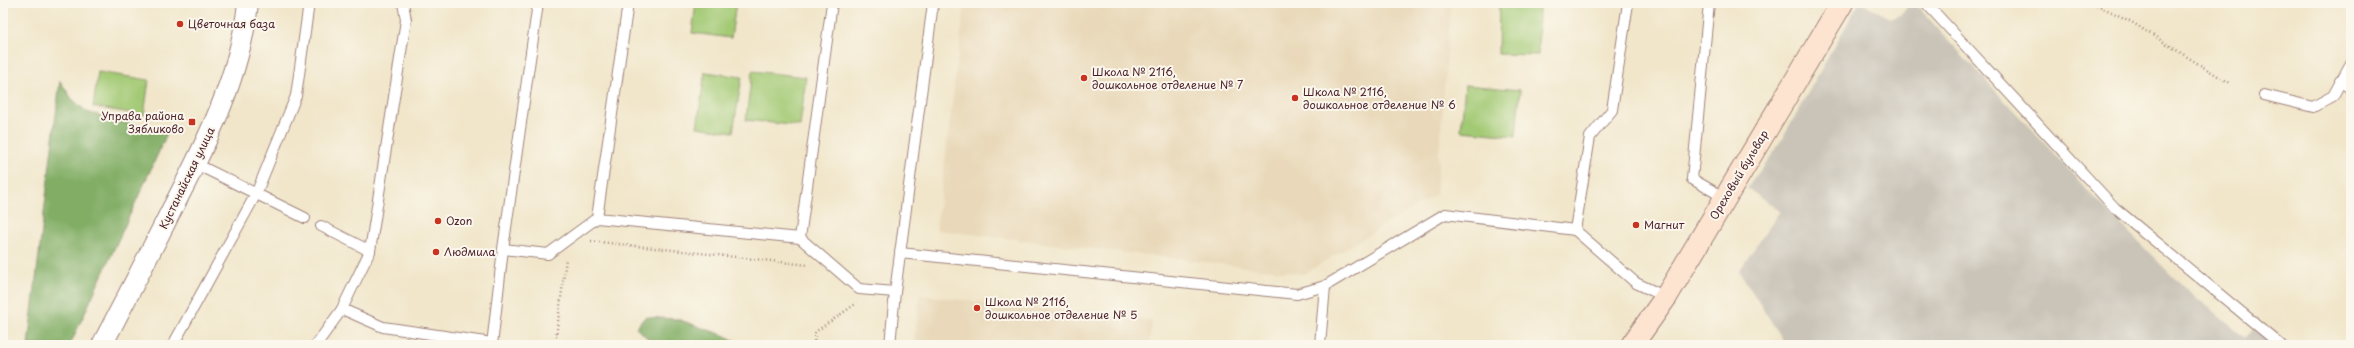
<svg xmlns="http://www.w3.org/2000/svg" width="2354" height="348" viewBox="0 0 2354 348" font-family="'Playpen Sans',sans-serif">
	<rect width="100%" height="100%" fill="#fbf7ec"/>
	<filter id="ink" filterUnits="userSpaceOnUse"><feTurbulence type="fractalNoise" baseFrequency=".025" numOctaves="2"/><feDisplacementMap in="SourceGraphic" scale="8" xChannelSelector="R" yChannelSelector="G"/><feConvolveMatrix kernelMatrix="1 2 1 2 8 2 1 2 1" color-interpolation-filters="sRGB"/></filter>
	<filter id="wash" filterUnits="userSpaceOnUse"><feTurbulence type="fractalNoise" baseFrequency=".012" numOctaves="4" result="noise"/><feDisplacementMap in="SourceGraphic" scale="16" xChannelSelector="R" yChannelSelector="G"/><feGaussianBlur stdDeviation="0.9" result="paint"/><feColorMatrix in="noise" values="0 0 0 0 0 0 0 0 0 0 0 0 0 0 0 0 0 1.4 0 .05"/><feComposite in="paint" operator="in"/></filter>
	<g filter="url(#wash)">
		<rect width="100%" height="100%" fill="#f1e6ca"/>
		<g fill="#e9d9ba">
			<path d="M965,3h486l-15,191 -132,80 -368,-44z"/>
			<path d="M920,295l232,26 -3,24h-235z"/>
		</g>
		<path fill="#c9c3b8" d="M1859,3h4l28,16 11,-5 8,-11h4l179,193 87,88 65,54 9,-9 22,16h-493l2,-2 -46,-72 41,-60 -33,-23 28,-37z"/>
		<g fill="#a2c973" stroke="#76744f">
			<path d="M696,3h40l-5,35 -39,-5z"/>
			<path d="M1499,3h40l-1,52 -40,-1z"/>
			<path d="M752,71l54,6 -6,49 -54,-6z"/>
			<path d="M98,72l51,8 -5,35 -51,-8z"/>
			<path d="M705,72l37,5 -9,55 -36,-5z"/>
			<path d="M1465,85l55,5 -4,46 -55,-5z"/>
		</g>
		<g fill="#81ad65" stroke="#666648">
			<path d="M60,81l12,18 15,13 80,22 -97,211h-42z"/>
			<path d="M645,317l32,2 46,16 21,10h-79l-13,-3 -16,-14z"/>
		</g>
	</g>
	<g filter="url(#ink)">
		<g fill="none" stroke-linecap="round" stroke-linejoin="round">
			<defs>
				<g id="lane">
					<path d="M628,3l-31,215 203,20"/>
					<path d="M832,3l-32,235 59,51 36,3"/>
					<path d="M1628,3l-16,107 -22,27 -15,93 61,53 30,14"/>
					<path d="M1709,3l-17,176 33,19"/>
					<path d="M1926,3l189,205 166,137"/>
					<path d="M2340,81l11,8"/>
					<path d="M2264,95l49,12 20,-11 18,-33"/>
					<path d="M196,164l109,54"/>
					<path d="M321,226l49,25"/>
					<path d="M503,249l45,5 49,-36"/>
					<path d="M900,253l397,41 28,-8 120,-72 130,16"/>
					<path d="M342,309l41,18 109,16"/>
					<path d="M173,345l83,-151 40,-98 13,-93"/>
					<path d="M316,345l26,-36 28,-58 36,-231 -3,-17"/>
					<path d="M492,345l11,-96 35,-246"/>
					<path d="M890,345l5,-53 38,-289"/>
					<path d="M1320,345l5,-59"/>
				</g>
				<path id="street" d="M102,345c23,-44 46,-88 68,-132 35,-67 70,-135 78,-210"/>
				<path id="secondary" d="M1632,345l34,-48 176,-294"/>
			</defs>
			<use href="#lane" stroke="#9e827a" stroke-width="12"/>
			<use href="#street" stroke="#9e827a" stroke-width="22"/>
			<use href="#secondary" stroke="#9e827a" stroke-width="24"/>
			<g stroke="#9e827a" stroke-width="2.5" stroke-dasharray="1 3" stroke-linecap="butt">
				<path d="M2093,3l37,18 99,62"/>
				<path d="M591,241l217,24"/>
				<path d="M555,345l11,-86"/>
				<path d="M814,345l1,-13 42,-29"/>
			</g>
			<use href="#lane" stroke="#fff" stroke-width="10"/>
			<use href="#street" stroke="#fff" stroke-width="20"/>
			<use href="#secondary" stroke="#fde4d1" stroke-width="22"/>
		</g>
	</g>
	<g fill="#c8321e" stroke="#fbf7ec" stroke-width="1.5">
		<circle cx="180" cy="24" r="4"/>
		<circle cx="1084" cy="78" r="4"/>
		<circle cx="1295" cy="98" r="4"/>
		<rect x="188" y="118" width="8" height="8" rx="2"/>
		<circle cx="438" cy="221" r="4"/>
		<circle cx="1636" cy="225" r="4"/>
		<circle cx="436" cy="252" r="4"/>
		<circle cx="977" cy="308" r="4"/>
	</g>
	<g text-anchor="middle" stroke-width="4" stroke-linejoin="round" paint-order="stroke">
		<g font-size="11" fill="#4a1f2b" stroke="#fbf7ec" text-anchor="start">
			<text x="188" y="28">Цветочная база</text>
			<text x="1092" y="76">Школа № 2116,<tspan x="1092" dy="13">дошкольное отделение № 7</tspan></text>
			<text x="1303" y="96">Школа № 2116,<tspan x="1303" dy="13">дошкольное отделение № 6</tspan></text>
			<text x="184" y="120" text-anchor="end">Управа района<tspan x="184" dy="13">Зябликово</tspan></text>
			<text x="446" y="225">Ozon</text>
			<text x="1644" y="229">Магнит</text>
			<text x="444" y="256">Людмила</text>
			<text x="985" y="306">Школа № 2116,<tspan x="985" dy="13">дошкольное отделение № 5</tspan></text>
		</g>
		<g font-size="11" fill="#4a1f2b" stroke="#fbf7ec">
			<text transform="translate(1739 175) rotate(-59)" y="4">Ореховый бульвар</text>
			<text transform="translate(187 178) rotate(-64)" y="4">Кустанайская улица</text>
		</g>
	</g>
	<rect width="2354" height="348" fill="none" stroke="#fbf7ec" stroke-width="16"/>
</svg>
